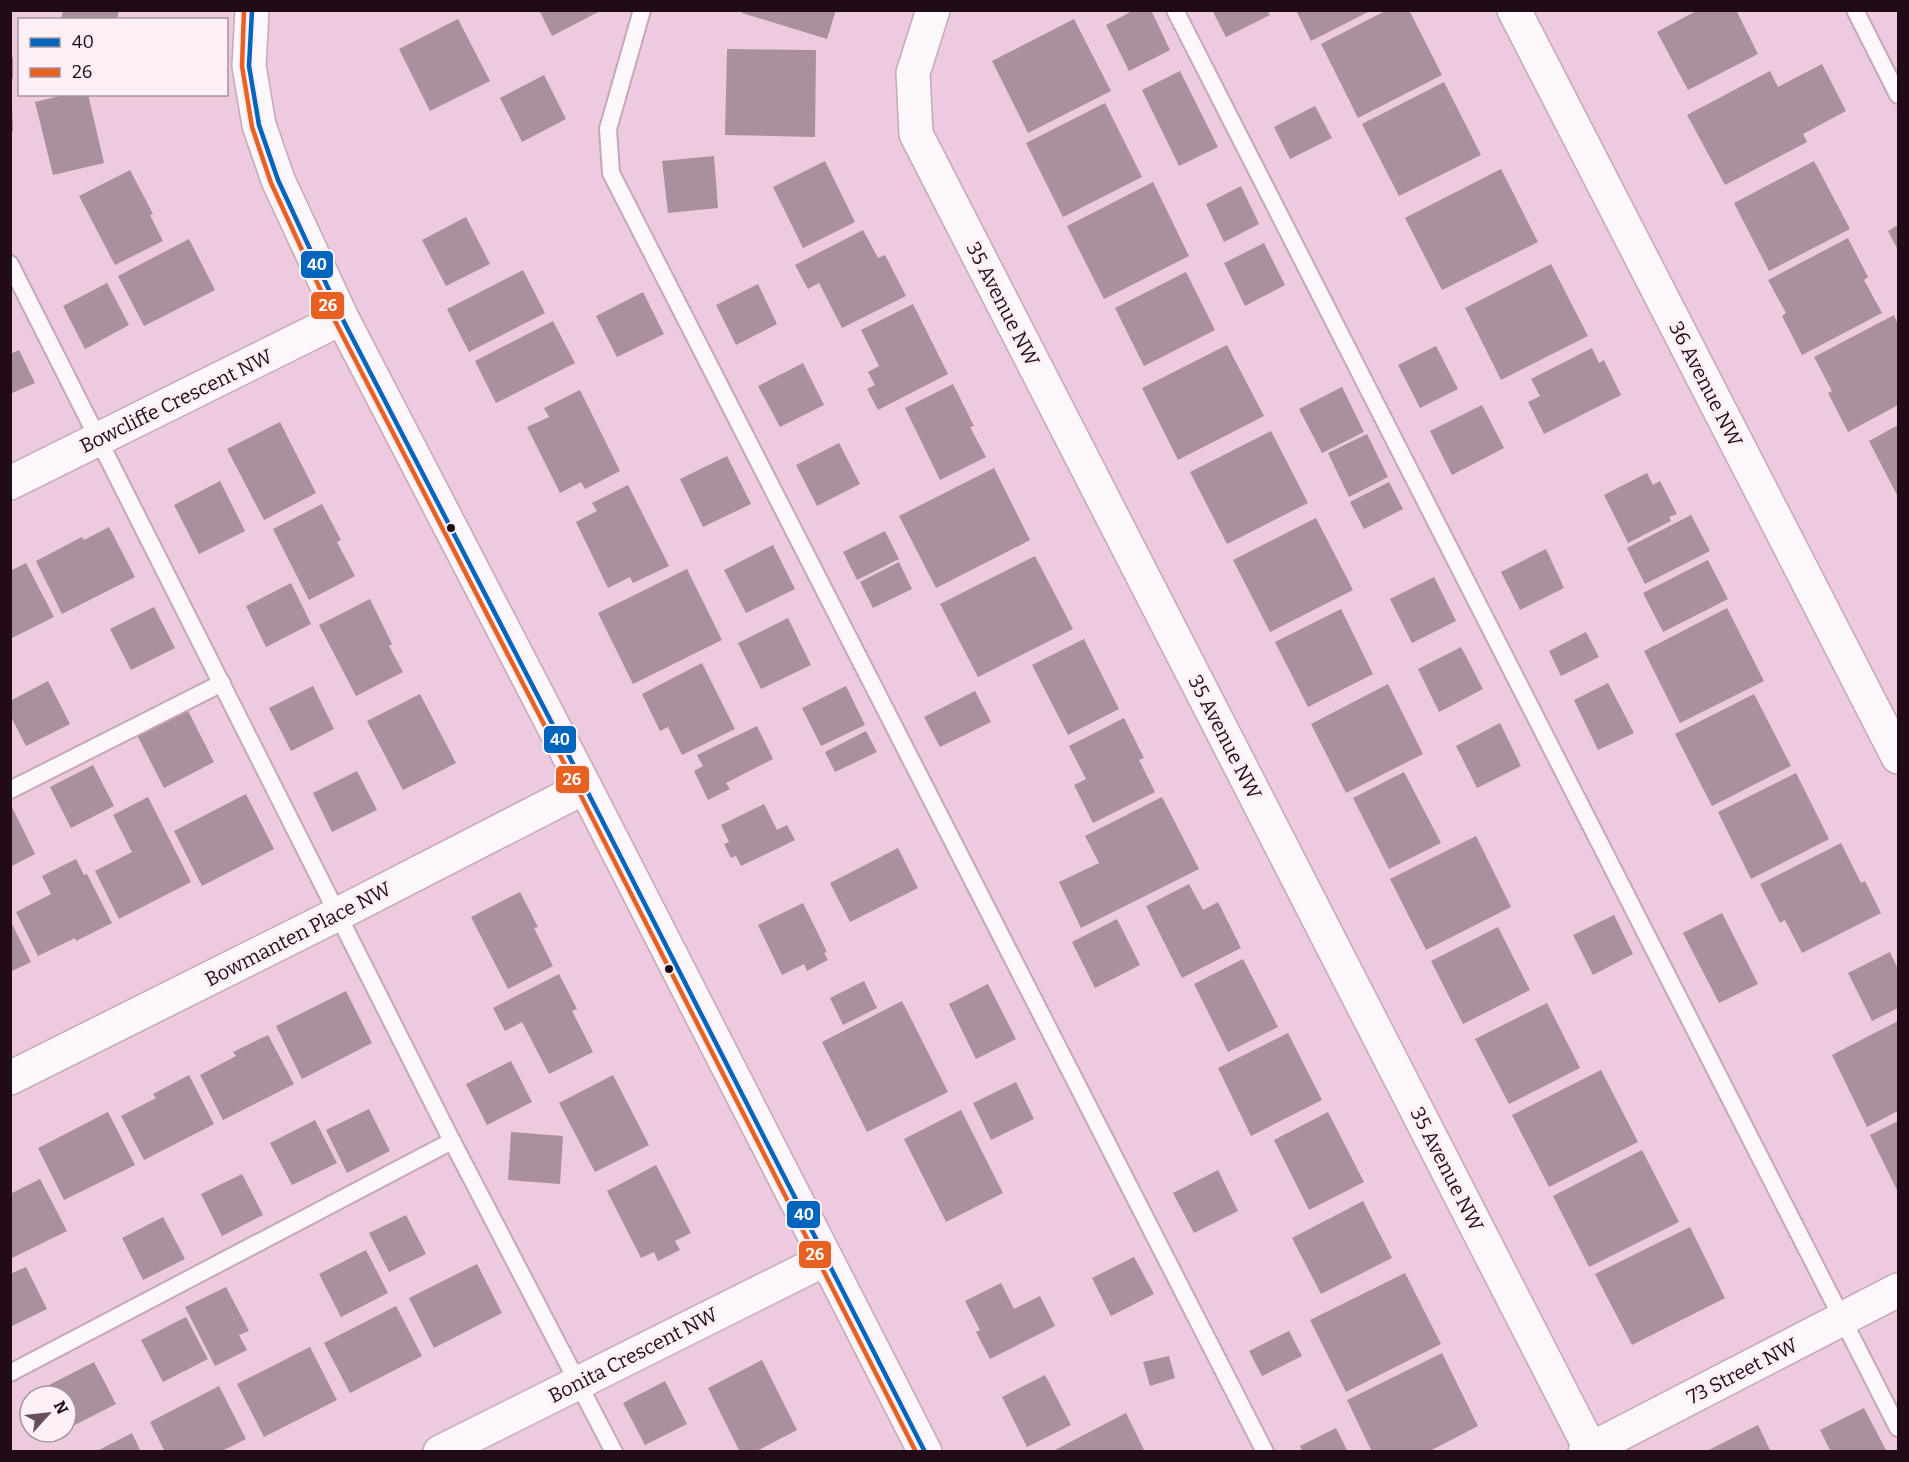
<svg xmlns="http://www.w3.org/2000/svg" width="1909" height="1462" viewBox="0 0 1909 1462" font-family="Bitter,serif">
	<rect width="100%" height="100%" fill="#eecade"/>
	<g fill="#aa8f9e">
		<path d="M63,10h56l-2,10h-56z"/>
		<path d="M539,10h63l-50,26z"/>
		<path d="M743,10h93l-9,29 -85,-26z"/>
		<path d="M1134,10h17l19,40 -41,21 -23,-46z"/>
		<path d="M1212,10h55l3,5 -44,22z"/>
		<path d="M1296,10h76l-61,31z"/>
		<path d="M1387,10h22l33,65 -84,43 -37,-74z"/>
		<path d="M1698,10h38l22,44 -70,36 -31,-58z"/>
		<path d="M458,19l32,62 -60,30 -31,-62z"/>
		<path d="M1074,19l37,72 -83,42 -36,-72z"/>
		<path d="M727,49l89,1 -1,87 -90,-2z"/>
		<rect x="10" y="57" width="3" height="22"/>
		<path d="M1822,64l24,47 -43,23 4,8 -82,43 -38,-70 83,-44 8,16z"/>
		<path d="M1180,71l38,76 -39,19 -37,-76z"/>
		<path d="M544,75l22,44 -44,23 -22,-44z"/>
		<path d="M1444,82l37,73 -82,41 -37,-72z"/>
		<path d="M68,94h20l16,69 -51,12 -18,-73z"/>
		<path d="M1105,103l37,74 -79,40 -37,-74z"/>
		<path d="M1315,106l17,32 -42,21 -16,-32z"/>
		<path d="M10,107h2l1,24h-3z"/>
		<path d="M714,156l4,52 -50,5 -6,-52z"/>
		<path d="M825,161l30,61 -52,26 -30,-61z"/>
		<path d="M1814,161l36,68 -81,42 -35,-68z"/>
		<path d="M1501,169l37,73 -96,48 -37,-72z"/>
		<path d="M130,170l23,44 -3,1 13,26 -48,24 -36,-69z"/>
		<path d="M1153,182l36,74 -85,43 -37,-73z"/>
		<path d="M1241,186l18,38 -35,18 -18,-38z"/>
		<path d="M466,217l24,47 -44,22 -24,-46z"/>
		<path d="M1898,225v25l-10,-19z"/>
		<path d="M863,230l15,28 7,-3 21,41 -64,32 -23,-45 -11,6 -13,-24z"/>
		<path d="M1848,238l20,39 -4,3 18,33 -80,42 -20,-39 4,-3 -18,-33z"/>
		<path d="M189,239l26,51 -71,36 -26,-50z"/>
		<path d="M1264,243l21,42 -40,21 -21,-43z"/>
		<path d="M1551,264l37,72 -87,44 -36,-72z"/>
		<path d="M523,270l22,43 -76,39 -22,-43z"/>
		<path d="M1186,272l29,58 -71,36 -29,-58z"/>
		<path d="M107,283l22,42 -44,24 -22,-43z"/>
		<path d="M758,284l19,40 -41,21 -20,-40z"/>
		<path d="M643,292l21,42 -47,23 -21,-41z"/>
		<path d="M913,304l35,70 -70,36 -11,-21 8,-4 -7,-13 11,-6 -18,-36z"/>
		<path d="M1894,315l4,10v80l-50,27 -20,-39 4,-2 -18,-34z"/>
		<path d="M553,321l22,42 -79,40 -21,-42z"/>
		<path d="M1227,345l37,71 -86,44 -36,-72z"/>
		<path d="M1436,346l22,43 -38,19 -22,-43z"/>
		<path d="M1592,348l7,15 5,-3 17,35 -77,39 -16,-32 12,-6 -9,-17z"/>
		<path d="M19,350l16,33 -25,11v-40z"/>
		<path d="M803,363l21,42 -44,22 -22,-41z"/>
		<path d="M953,384l21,42 -4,1 16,30 -46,23 -35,-72z"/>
		<path d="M1342,387l22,45 -42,21 -23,-44z"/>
		<path d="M580,390l40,81 -35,18 -4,-7 -21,11 -33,-66 22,-10 -5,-9z"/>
		<path d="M1482,405l22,43 -52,27 -22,-44z"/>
		<path d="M280,422l36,71 -52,27 -37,-71z"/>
		<path d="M1898,425v72l-29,-56z"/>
		<path d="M1271,431l37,72 -81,41 -37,-72z"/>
		<path d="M1367,434l21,43 -39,20 -21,-44z"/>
		<path d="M839,443l21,41 -43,22 -21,-41z"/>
		<path d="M727,456l24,48 -48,23 -23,-48z"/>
		<path d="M994,468l36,72 -94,48 -37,-72z"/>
		<path d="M1647,473l6,12 7,-4 17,33 -8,3 2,4 -43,22 -24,-48z"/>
		<path d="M220,481l25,50 -46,23 -25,-49z"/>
		<path d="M1389,482l14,27 -39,20 -14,-27z"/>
		<path d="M628,485l41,81 -36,17 -3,-6 -22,11 -32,-66 21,-11 -5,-8z"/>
		<path d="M322,504l19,36 -4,2 18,34 -46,24 -36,-71z"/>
		<path d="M1691,515l19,36 -65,33 -18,-36z"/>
		<path d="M1316,518l37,72 -83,42 -37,-72z"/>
		<path d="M109,527l26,50 -73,37 -26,-53 46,-24 2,3z"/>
		<path d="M885,531l14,28 -42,21 -14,-28z"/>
		<path d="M773,545l22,44 -49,24 -22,-43z"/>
		<path d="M1546,549l18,39 -44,22 -19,-38z"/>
		<path d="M1035,556l38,73 -95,48 -38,-73z"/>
		<path d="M1708,560l20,39 -65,33 -20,-39z"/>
		<path d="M899,562l13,27 -39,19 -13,-26z"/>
		<path d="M26,563l28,54 -44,22v-68z"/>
		<path d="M687,569l35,71 -89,44 -35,-71z"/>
		<path d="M1434,577l22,44 -44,22 -22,-44z"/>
		<path d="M291,583l20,41 -45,23 -20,-41z"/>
		<path d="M370,599l22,45 -3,2 14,26 -47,24 -37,-71z"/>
		<path d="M154,607l21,41 -44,22 -21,-41z"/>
		<path d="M1727,608l37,73 -84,42 -36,-72z"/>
		<path d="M1341,609l32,65 -65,33 -33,-65z"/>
		<path d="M788,618l23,47 -50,24 -23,-46z"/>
		<path d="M1586,632l13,25 -38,19 -12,-25z"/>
		<path d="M1084,639l35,70 -51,26 -36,-70z"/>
		<path d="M1461,647l22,42 -44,23 -21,-43z"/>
		<path d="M702,663l33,66 -53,26 -14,-28 -8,4 -18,-37z"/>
		<path d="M48,681l22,43 -44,22 -16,-31v-14z"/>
		<path d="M1608,683l26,50 -36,17 -24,-50z"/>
		<path d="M1388,684l35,70 -77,39 -35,-69z"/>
		<path d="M313,686l21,43 -43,22 -22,-43z"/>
		<path d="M846,686l19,39 -44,21 -19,-38z"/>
		<path d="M975,691l16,31 -51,25 -16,-30z"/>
		<path d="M420,694l36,69 -53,27 -36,-69z"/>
		<path d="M1754,694l37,72 -79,40 -37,-72z"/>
		<path d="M185,705l29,57 -50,26 -29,-57z"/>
		<path d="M1124,718l20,40 -5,2 16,32 -62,31 -19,-38 12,-6 -17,-33z"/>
		<path d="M1500,723l21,43 -44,22 -21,-42z"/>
		<path d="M757,726l16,33 -47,24 4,6 -22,11 -14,-29 9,-5 -6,-11z"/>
		<path d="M866,731l11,21 -42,20 -10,-20z"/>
		<path d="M93,765l21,41 -43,22 -21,-41z"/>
		<path d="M357,771l20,39 -45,22 -19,-39z"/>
		<path d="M1404,772l37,71 -52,26 -36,-71z"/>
		<path d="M1796,773l33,66 -78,40 -33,-67z"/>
		<path d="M246,794l28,55 -72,37 -28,-55z"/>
		<path d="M148,797l43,85 -72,37 -24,-48 37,-19 -19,-37z"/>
		<path d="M1162,797l37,72 -118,59 -22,-46 40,-19 -14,-27z"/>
		<path d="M10,803l25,51 -25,13z"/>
		<path d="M764,804l13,26 10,-5 8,15 -54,26 -5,-10 -5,2 -7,-14 5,-2 -8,-17z"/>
		<path d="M1476,836l35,71 -85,43 -36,-71z"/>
		<path d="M1841,843l20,40 4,-2 16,32 -79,40 -17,-33 -5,3 -20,-39z"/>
		<path d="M898,848l20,40 -68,34 -20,-39z"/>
		<path d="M76,859l8,16 3,-1 25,49 -36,18 -1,-3 -37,18 -22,-44 35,-18 -9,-18z"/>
		<path d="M1189,884l14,26 15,-8 23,46 -59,30 -36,-72z"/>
		<path d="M520,892l18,35 -4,1 19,38 -45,23 -37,-72z"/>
		<path d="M803,903l24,49 -3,1 4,7 -21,11 -3,-7 -22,11 -24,-50z"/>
		<path d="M1722,913l36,71 -39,19 -36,-70z"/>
		<path d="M1614,915l19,39 -40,21 -20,-40z"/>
		<path d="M1117,919l23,46 -45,23 -23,-46z"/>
		<path d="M10,920l21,42 -21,10z"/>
		<path d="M1498,927l32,63 -67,34 -32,-63z"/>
		<path d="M1890,952l8,17v39l-26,13 -24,-48z"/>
		<path d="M1243,959l35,68 -50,25 -34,-68z"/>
		<path d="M559,974l18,35 -5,2 21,41 -44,22 -27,-52 -17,9 -12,-23z"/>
		<path d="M864,981l13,27 -34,17 -13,-27z"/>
		<path d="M988,984l28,55 -40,20 -27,-55z"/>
		<path d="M346,991l26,52 -70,36 -26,-53z"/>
		<path d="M902,1001l46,91 -81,40 -45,-90z"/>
		<path d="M1547,1003l33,65 -71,36 -34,-65z"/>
		<path d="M1898,1021v90l-31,16 -35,-72z"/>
		<path d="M1288,1033l34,67 -71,36 -33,-68z"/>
		<path d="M268,1035l26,49 -71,36 -23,-45 36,-19 -3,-4z"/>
		<path d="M511,1061l21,41 -45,23 -21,-41z"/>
		<path d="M1601,1070l37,72 -89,45 -37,-72z"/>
		<path d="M189,1075l25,49 -70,36 -23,-44 35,-18 -3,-4z"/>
		<path d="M613,1075l36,70 -54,27 -36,-69z"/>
		<path d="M1016,1082l18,37 -43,21 -18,-37z"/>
		<path d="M369,1109l21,42 -43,22 -21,-43z"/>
		<path d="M961,1110l42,83 -57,29 -42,-83z"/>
		<path d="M108,1112l27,53 -71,35 -26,-52z"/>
		<path d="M1328,1112l36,70 -55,28 -35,-70z"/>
		<path d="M315,1120l22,43 -45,22 -22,-42z"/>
		<path d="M1898,1121v71l-28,-57z"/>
		<path d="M511,1132l52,4 -3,48 -52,-4z"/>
		<path d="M1642,1150l37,72 -90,45 -36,-71z"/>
		<path d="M656,1165l35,68 -16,8 5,9 -22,11 -4,-9 -13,6 -34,-67z"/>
		<path d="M1218,1170l20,41 -44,22 -21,-40z"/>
		<path d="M242,1174l21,41 -41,21 -21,-42z"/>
		<path d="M40,1179l27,52 -57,28v-65z"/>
		<path d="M1363,1201l29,57 -71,36 -29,-56z"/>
		<path d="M406,1215l20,39 -37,18 -20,-39z"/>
		<path d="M163,1217l22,42 -42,21 -21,-42z"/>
		<path d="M1690,1227l35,71 -93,47 -37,-71z"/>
		<path d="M366,1250l22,43 -47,24 -22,-43z"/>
		<path d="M1134,1257l20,37 -43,22 -19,-38z"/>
		<path d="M477,1264l25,49 -68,35 -25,-50z"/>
		<path d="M26,1267l21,42 -37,18v-53z"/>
		<path d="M1405,1273l36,71 -95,48 -36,-72z"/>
		<path d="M1001,1283l13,26 26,-13 15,30 -65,33 -14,-27 4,-2 -15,-29z"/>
		<path d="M226,1287l23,44 -10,4 8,15 -32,16 -30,-59z"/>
		<path d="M396,1306l26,50 -72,37 -26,-50z"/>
		<path d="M186,1317l22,42 -45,23 -22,-42z"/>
		<path d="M1289,1331l13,25 -40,20 -13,-25z"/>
		<path d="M310,1347l27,53 -73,37 -27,-53z"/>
		<path d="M1442,1353l36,73 -50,26h-56l-25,-52z"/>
		<path d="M1169,1356l6,22 -25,8 -7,-24z"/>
		<path d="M762,1360l35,70 -42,22h-15l-32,-64z"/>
		<path d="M94,1362l22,42 -45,23 -5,-9v-22h-11l-6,-11z"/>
		<path d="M1045,1375l26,50 -44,22 -25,-50z"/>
		<path d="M665,1381l22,43 -42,21 -22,-42z"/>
		<path d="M219,1386l27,53 -26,13h-55l-15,-30z"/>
		<path d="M1864,1408l23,44h-56l-11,-22z"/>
		<path d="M1126,1413l19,39h-94z"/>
		<path d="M1758,1425l13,27h-66z"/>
		<path d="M1336,1428l12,24h-46l-2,-6z"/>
		<path d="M132,1433l9,19h-46z"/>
	</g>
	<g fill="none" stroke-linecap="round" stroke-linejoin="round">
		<defs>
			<g id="lane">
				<path d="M642,10l-34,119 3,44 654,1279"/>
				<path d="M1175,10l723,1418"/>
				<path d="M1855,10l43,85"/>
				<path d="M10,264l442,877 162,311"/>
				<path d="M10,790l212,-107"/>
				<path d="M10,1373l442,-232"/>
			</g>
			<g id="street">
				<path d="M933,10l-20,63 3,61 676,1318"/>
				<path d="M1514,10l384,747"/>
				<path d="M10,483l332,-165"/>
				<path d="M10,1078l328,-164 247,-127"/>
				<path d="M440,1452l386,-193"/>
				<path d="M1585,1452l313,-162"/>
			</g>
			<path id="secondary" d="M252,10l-3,56 10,59 19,55 64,138 243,469 340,665"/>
		</defs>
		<use href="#lane" stroke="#c5a8b8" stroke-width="20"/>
		<use href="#street" stroke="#c5a8b8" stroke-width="36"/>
		<use href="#secondary" stroke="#c5a8b8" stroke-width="36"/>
		<use href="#lane" stroke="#fcf7fa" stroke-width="16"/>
		<use href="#street" stroke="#fcf7fa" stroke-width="33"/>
		<use href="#secondary" stroke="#fcf7fa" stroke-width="33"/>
		<defs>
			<path id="bus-1" d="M252,10l-3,56 10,59 19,55 64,138 243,469 340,665"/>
			<path id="bus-2" d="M244,10l-2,56 10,61 19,56 64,138 243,469 338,662"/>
		</defs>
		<use href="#bus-1" stroke="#fdeff6" stroke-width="9"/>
		<use href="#bus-2" stroke="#fdeff6" stroke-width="9"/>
		<use href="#bus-1" stroke="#0065bd" stroke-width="4.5"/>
		<use href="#bus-2" stroke="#e86022" stroke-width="4.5"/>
	</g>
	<g fill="#210b19" stroke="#fdeff6" stroke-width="2">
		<circle cx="451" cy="528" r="5"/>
		<circle cx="669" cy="969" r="5"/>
	</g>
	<g text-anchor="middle" stroke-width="6" stroke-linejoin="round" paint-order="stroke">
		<g font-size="20" fill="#210b19" stroke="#fdeff6">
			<text transform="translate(1003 304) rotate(63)" y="7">35 Avenue NW</text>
			<text transform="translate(1706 384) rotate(63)" y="7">36 Avenue NW</text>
			<text transform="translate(176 401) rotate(-26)" y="7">Bowcliffe Crescent NW</text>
			<text transform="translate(1225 737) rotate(63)" y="7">35 Avenue NW</text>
			<text transform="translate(298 934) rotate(-27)" y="7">Bowmanten Place NW</text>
			<text transform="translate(1447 1169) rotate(63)" y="7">35 Avenue NW</text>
			<text transform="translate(633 1355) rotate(-27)" y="7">Bonita Crescent NW</text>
			<text transform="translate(1742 1371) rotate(-27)" y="7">73 Street NW</text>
		</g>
	</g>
	<g stroke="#fdeff6" stroke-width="2">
		<rect x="300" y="250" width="34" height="29" rx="6" fill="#0065bd"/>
		<rect x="310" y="291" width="35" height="29" rx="6" fill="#e86022"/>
		<rect x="543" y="725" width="34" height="29" rx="6" fill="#0065bd"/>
		<rect x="555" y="765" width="35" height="29" rx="6" fill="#e86022"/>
		<rect x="786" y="1200" width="35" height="29" rx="6" fill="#0065bd"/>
		<rect x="798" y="1240" width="34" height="29" rx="6" fill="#e86022"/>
	</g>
	<g font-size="16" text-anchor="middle" font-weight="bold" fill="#fff">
		<text x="317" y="270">40</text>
		<text x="328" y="311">26</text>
		<text x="560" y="745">40</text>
		<text x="572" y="785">26</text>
		<text x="804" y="1220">40</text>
		<text x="815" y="1260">26</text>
	</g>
	<rect width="1909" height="1462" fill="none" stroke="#210b19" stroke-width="24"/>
	<rect x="18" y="18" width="210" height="78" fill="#fdeff6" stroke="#a5949e" stroke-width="1.5"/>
	<rect x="30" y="38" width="30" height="9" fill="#0065bd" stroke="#a5949e" stroke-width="1.5"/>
	<text x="72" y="48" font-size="18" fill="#210b19">40</text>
	<rect x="30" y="68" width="30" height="9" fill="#e86022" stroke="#a5949e" stroke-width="1.5"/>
	<text x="72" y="78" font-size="18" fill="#210b19">26</text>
	<g transform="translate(48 1414) rotate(63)"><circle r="28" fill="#fdeff6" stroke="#a5949e" stroke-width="1.5"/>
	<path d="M0-4.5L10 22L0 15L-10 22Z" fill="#694e5e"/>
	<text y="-9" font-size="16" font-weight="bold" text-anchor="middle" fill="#210b19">N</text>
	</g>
</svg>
